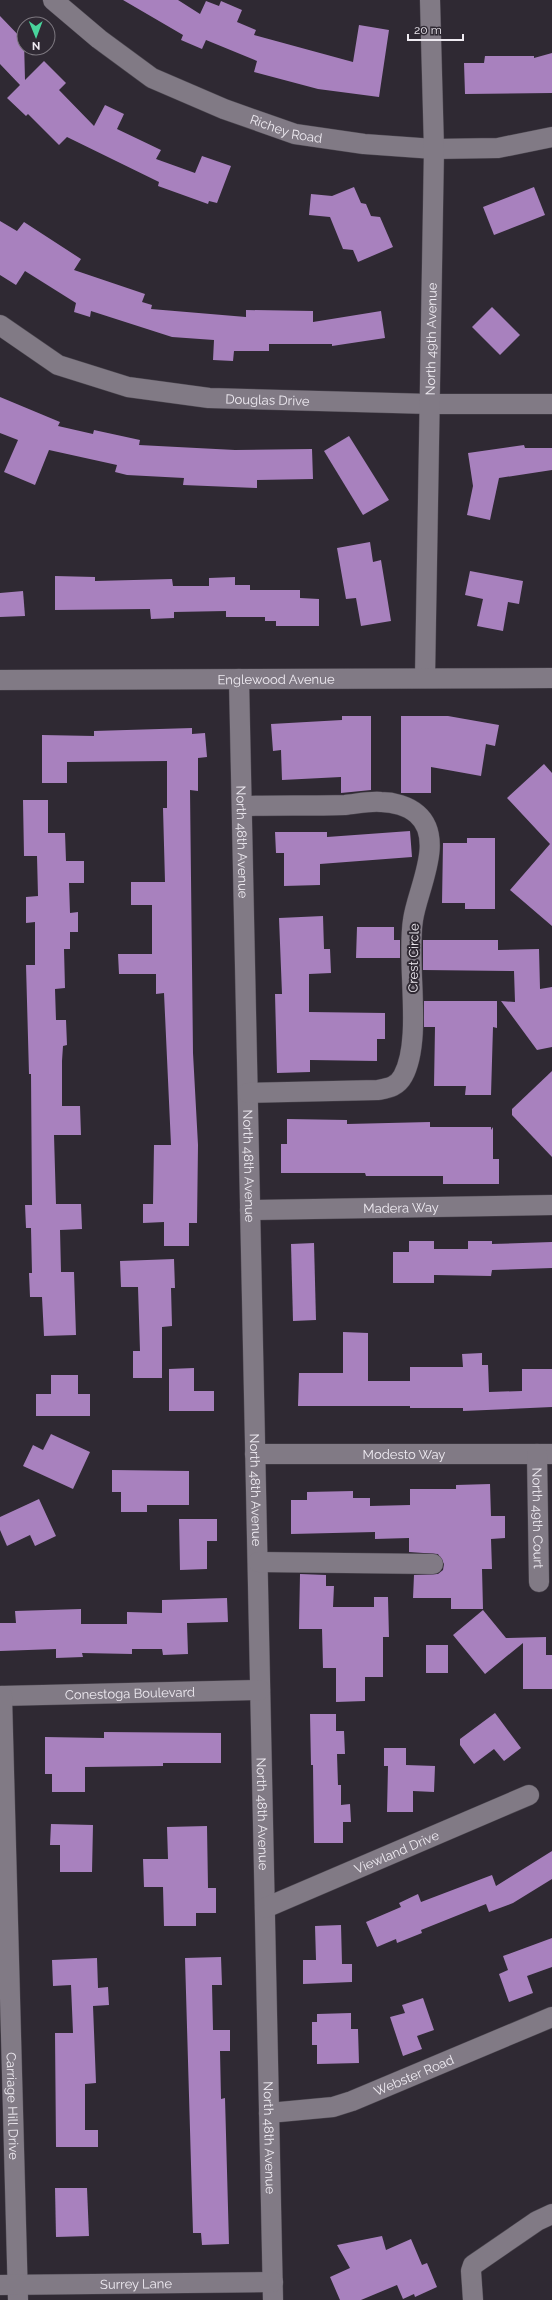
<svg xmlns="http://www.w3.org/2000/svg" width="552" height="2300" viewBox="0 0 552 2300" font-family="Raleway,sans-serif">
	<rect width="100%" height="100%" fill="#2f2933"/>
	<g fill="#a881be">
		<path d="M123,0h55l22,14 6,-13 13,5 2,-5 21,9 -5,12 19,8 -2,5 99,27 6,-37 30,5 -10,67 -61,-8 -64,-17 3,-11 -51,-21 -4,9 -21,-9 2,-5z"/>
		<path d="M0,16l24,25 1,39 19,-19 22,22 -7,7 35,36 11,-21 19,9 -7,15 44,21 -5,9 39,14 7,-17 29,10 -14,37 -8,-2 -1,3 -50,-18 1,-4 -92,-45 -8,8 -31,-31 -2,2 -19,-18 13,-13 -20,-21z"/>
		<path d="M552,53v40l-87,1 -1,-31h20l1,-7h49v2z"/>
		<path d="M354,187l7,16 5,1 5,12 9,1 13,30 -35,15 -5,-12 -10,-1 -13,-32 -21,-2 2,-21 21,2z"/>
		<path d="M534,187l11,28 -51,20 -11,-28z"/>
		<path d="M0,221l17,10 7,-9 57,37 -7,11 71,24 -3,8 10,3 -1,4 95,8v-7l67,1v11l68,-11 4,27 -53,8v-2h-63v7h-35l-1,10 -20,-1 1,-20 -42,-3 -81,-26 -1,6 -16,-5 2,-9 -51,-32 -9,14 -16,-10z"/>
		<path d="M492,307l28,28 -20,20 -28,-28z"/>
		<path d="M0,397l60,25 -2,4 35,8 1,-4 46,10 -1,5 96,5 77,-1 1,30 -56,1v8l-74,-3 1,-7 -57,-3 -12,-3 2,-7 -68,-15 -14,35 -31,-13 14,-32 -18,-7z"/>
		<path d="M349,436l40,64 -26,15 -39,-64z"/>
		<path d="M524,445l1,3h27v22l-53,8 -9,42 -23,-5 6,-29 -5,-33z"/>
		<path d="M370,542l3,20 8,-2 10,61 -30,5 -5,-28 -10,1 -9,-51z"/>
		<path d="M470,571l53,10 -4,23 -11,-2 -5,29 -26,-5 6,-27 -18,-4z"/>
		<path d="M55,576l40,1v4l77,-2 1,7h36v-8l26,-1v8h15v5h50v8l19,1v27h-43v-5h-11v-4h-39v-6l-52,1v6l-23,1 -1,-10 -95,1z"/>
		<path d="M23,591l2,25 -25,1v-24z"/>
		<path d="M342,716h29v74l-30,3v-16l-59,3 -1,-30 -8,1 -2,-27 71,-4z"/>
		<path d="M401,716h47l51,9 -4,21 -9,-2 -5,32 -50,-9v26h-30z"/>
		<path d="M192,728v6l13,-1 2,24 -9,1v33l-8,-1 3,263 5,92 -1,78h-8v23h-25v-24l-21,1v-19h10l1,-59h17l-7,-152 -8,1v-20h-37l-1,-20h34v-49h-21v-23h34l-2,-74h4v-47l-100,1v21h-25v-48l52,1v-5z"/>
		<path d="M544,764l8,9v153l-42,-36 40,-46 -43,-46z"/>
		<path d="M23,800h25v33h17l1,28h18v22h-15l1,30 8,-1v20h-8v17h-6l1,39 -10,1 1,31h10l1,25 -4,1 -1,15v45h18l1,29h-27l2,69h25l1,25 -22,1 1,42h13l2,63 -32,1 -2,-39h-12l-1,-24h3l-1,-45h-5l-1,-23h7l-1,-131h-2l-3,-109h9v-43l-9,1v-26l12,-1 -1,-40h-13z"/>
		<path d="M410,831l2,26 -92,7v21l-36,1v-33h-8l-1,-21h52v5z"/>
		<path d="M467,838h28v71h-30v-6h-23l1,-60h24z"/>
		<path d="M323,916l1,33h6l1,24 -22,1v38l76,1v26h-8v22l-67,-1v12l-33,1 -2,-79h7l-3,-76z"/>
		<path d="M357,927h37v13h6v18h-44z"/>
		<path d="M423,940h75v10l41,-1 1,40 12,-2v60l-15,3 -36,-49 14,1 -1,-31 -91,-1z"/>
		<path d="M424,1001h73v27l-4,-1 -2,68h-26l1,-9h-32l1,-59h-11z"/>
		<path d="M552,1071v86l-40,-42v-6z"/>
		<path d="M287,1119l60,1v4l83,-2v5h61v3l2,-3v32h6v25h-56v-8h-77l-1,-3h-84v-29h6z"/>
		<path d="M409,1241h25v8h34v-8h24v3l60,-2v26l-60,2 -1,6 -57,-1v8h-41v-31h16z"/>
		<path d="M314,1243l2,77 -23,1 -2,-77z"/>
		<path d="M174,1259l1,29h-4l1,38 -10,1v51h-29v-27h7l-2,-64h-17l-1,-26z"/>
		<path d="M343,1332l25,1v48h42v-14h53l-1,-13 20,-1v12h6l1,27 33,-1v-22h30v38l-89,4v-3h-53v-2h-112l1,-33h44z"/>
		<path d="M194,1368v23h20v20h-45v-42z"/>
		<path d="M51,1375h27v19h12v22h-54v-22h15z"/>
		<path d="M51,1434l39,18 -17,37 -50,-23 10,-21 10,5z"/>
		<path d="M112,1470l77,1v34h-42v7h-26v-20h-9z"/>
		<path d="M490,1484l1,32h14v22l-14,1 1,30h-10l1,40h-32v-11h-38l1,-23 24,-1 5,-4 1,-6 -6,-10 -29,-2v-14l-34,1v-7l-84,2v-34h16v-8l46,-1v7h17v8l40,-1v-16h46v-4z"/>
		<path d="M39,1499l17,37 -21,10 -5,-11 -23,11 -7,-16v-13z"/>
		<path d="M179,1519h38v22h-10v28l-27,1z"/>
		<path d="M300,1574l26,1v11h8l-1,21h41v-10h14l1,40h-6v40h-18v24l-29,1v-34h-13l-1,-39h-23z"/>
		<path d="M227,1598l1,24 -41,1 1,31 -25,1 -1,-6h-30v5l-50,-1 1,4 -27,1v-9l-56,2v-28h16l-1,-12 66,-2v15h46v-12l35,1v-13z"/>
		<path d="M483,1610l23,28 40,-1v18h6v34h-29v-46l-38,31 -32,-39z"/>
		<rect x="426" y="1645" width="22" height="28"/>
		<path d="M495,1713l26,35 -17,13 -10,-12 -20,15 -14,-19v-6z"/>
		<path d="M310,1714h26v17h8l1,23h-8l1,31h3v20l9,-1 1,18h-8v21h-29l-1,-78h-2z"/>
		<path d="M104,1732l117,1v30h-58v3l-78,1v25h-33v-18h-7v-37l59,1z"/>
		<path d="M384,1748h22v17l29,1 -1,26 -21,-1v21h-26l1,-46h-4z"/>
		<path d="M51,1824l42,1 -1,47h-32v-27h-10z"/>
		<path d="M207,1826l1,62h8v25h-20v13h-32l-1,-39h-19l-1,-28h25l-1,-32z"/>
		<path d="M552,1851v28l-39,24 -24,9 -3,-8 -65,26 1,3 -25,10 -1,-4 -19,8 -11,-25 35,-15 -2,-4 19,-9 3,8 71,-27 4,11z"/>
		<path d="M341,1925l1,39h10v18l-49,2v-24h13l-1,-34z"/>
		<path d="M552,1938v29l-25,9 6,17 -24,9 -10,-28 9,-4 -5,-14z"/>
		<path d="M221,1957l1,28h-10l1,45h17v21h-10l1,48 4,-1 4,146 -27,1 -1,-12h-8l-8,-275z"/>
		<path d="M97,1958l1,30 10,-1 1,18 -16,1 3,77 -11,1v46h13v17h-42l-1,-114h18l-2,-48 -18,1 -1,-26z"/>
		<path d="M423,1998l11,32 -17,6 5,13 -19,7 -13,-39 15,-4 -3,-8z"/>
		<path d="M351,2013v16h7l1,34 -42,1v-19h-5v-23h5v-8z"/>
		<path d="M55,2188h32l2,48 -33,1z"/>
		<path d="M382,2236l4,14 25,-11 11,26 5,-2 10,24 -22,10 -1,-3 -11,5 -6,-14 -36,15h-21l-10,-23 20,-9 -13,-23z"/>
	</g>
	<g fill="none" stroke-linecap="round" stroke-linejoin="round">
		<defs>
			<g id="minor">
				<path id="s1" d="M53,0l46,39 53,39 72,31 71,25 69,10 70,5 64,-1 54,-11"/>
				<path id="s2" d="M0,325l58,40 70,22 81,11 221,6h122"/>
				<path id="s3" d="M425,678l9,-529 -4,-149"/>
				<path id="s4" d="M239,679l34,1621"/>
				<path id="s5" d="M0,680l552,-2"/>
				<path d="M242,806c34,-1 68,0 103,-1 11,-1 24,-4 36,-3 12,0 27,4 36,12 29,25 0,76 -4,106 -7,43 10,119 -10,156 -6,11 -15,12 -25,14l-130,3"/>
				<path id="s6" d="M250,1210l302,-5"/>
				<path id="s7" d="M255,1454h297"/>
				<path id="s8" d="M537,1454l2,128"/>
				<path d="M258,1562l175,2"/>
				<path id="s9" d="M0,1696l260,-6"/>
				<path id="s10" d="M2,1696l16,604"/>
				<path id="s11" d="M265,1908l264,-113"/>
				<path id="s12" d="M269,2113l64,-6 19,-6 200,-84"/>
				<path id="s13" d="M0,2285l273,-3"/>
				<path d="M473,2300l-2,-29 2,-6 64,-44 15,-7"/>
			</g>
		</defs>
		<use href="#minor" stroke="#4b464f" stroke-width="21"/>
		<use href="#minor" stroke="#817a85" stroke-width="20"/>
	</g>
	<g text-anchor="middle" stroke-width="4" stroke-linejoin="round" paint-order="stroke">
		<g font-size="13" fill="#efebf2" stroke="#2f2933">
			<text dy="5" stroke="none"><textPath href="#s1" startOffset="270">Richey Road</textPath></text>
			<text dy="5" stroke="none"><textPath href="#s3" startOffset="339">North 49th Avenue</textPath></text>
			<text dy="5" stroke="none"><textPath href="#s2" startOffset="284">Douglas Drive</textPath></text>
			<text dy="5" stroke="none"><textPath href="#s5" startOffset="276">Englewood Avenue</textPath></text>
			<text dy="5" stroke="none"><textPath href="#s4" startOffset="163">North 48th Avenue</textPath></text>
			<text transform="translate(413 958) rotate(-89)" y="5">Crest Circle</text>
			<text dy="5" stroke="none"><textPath href="#s4" startOffset="487">North 48th Avenue</textPath></text>
			<text dy="5" stroke="none"><textPath href="#s6" startOffset="151">Madera Way</textPath></text>
			<text dy="5" stroke="none"><textPath href="#s7" startOffset="149">Modesto Way</textPath></text>
			<text dy="5" stroke="none"><textPath href="#s4" startOffset="811">North 48th Avenue</textPath></text>
			<text dy="5" stroke="none"><textPath href="#s8" startOffset="64">North 49th Court</textPath></text>
			<text dy="5" stroke="none"><textPath href="#s9" startOffset="130">Conestoga Boulevard</textPath></text>
			<text dy="5" stroke="none"><textPath href="#s4" startOffset="1135">North 48th Avenue</textPath></text>
			<text dy="5" stroke="none"><textPath href="#s11" startOffset="143">Viewland Drive</textPath></text>
			<text dy="5" stroke="none"><textPath href="#s12" startOffset="151">Webster Road</textPath></text>
			<text dy="5" stroke="none"><textPath href="#s10" startOffset="410">Carriage Hill Drive</textPath></text>
			<text dy="5" stroke="none"><textPath href="#s4" startOffset="1459">North 48th Avenue</textPath></text>
			<text dy="5" stroke="none"><textPath href="#s13" startOffset="136">Surrey Lane</textPath></text>
		</g>
	</g>
	<g transform="translate(36 36) rotate(179)"><circle r="19" fill="#2f2933" stroke="#7c777f"/>
	<path d="M0-3L7 15L0 10L-7 15Z" fill="#49d49c"/>
	<text y="-6" font-size="11" font-weight="bold" text-anchor="middle" fill="#efebf2">N</text>
	</g>
	<path d="M408 34v6h55v-6" fill="none" stroke="#efebf2" stroke-width="2"/>
	<text x="414" y="34" font-size="12" fill="#efebf2" stroke="#2f2933" stroke-width="3" paint-order="stroke">20 m</text>
</svg>
